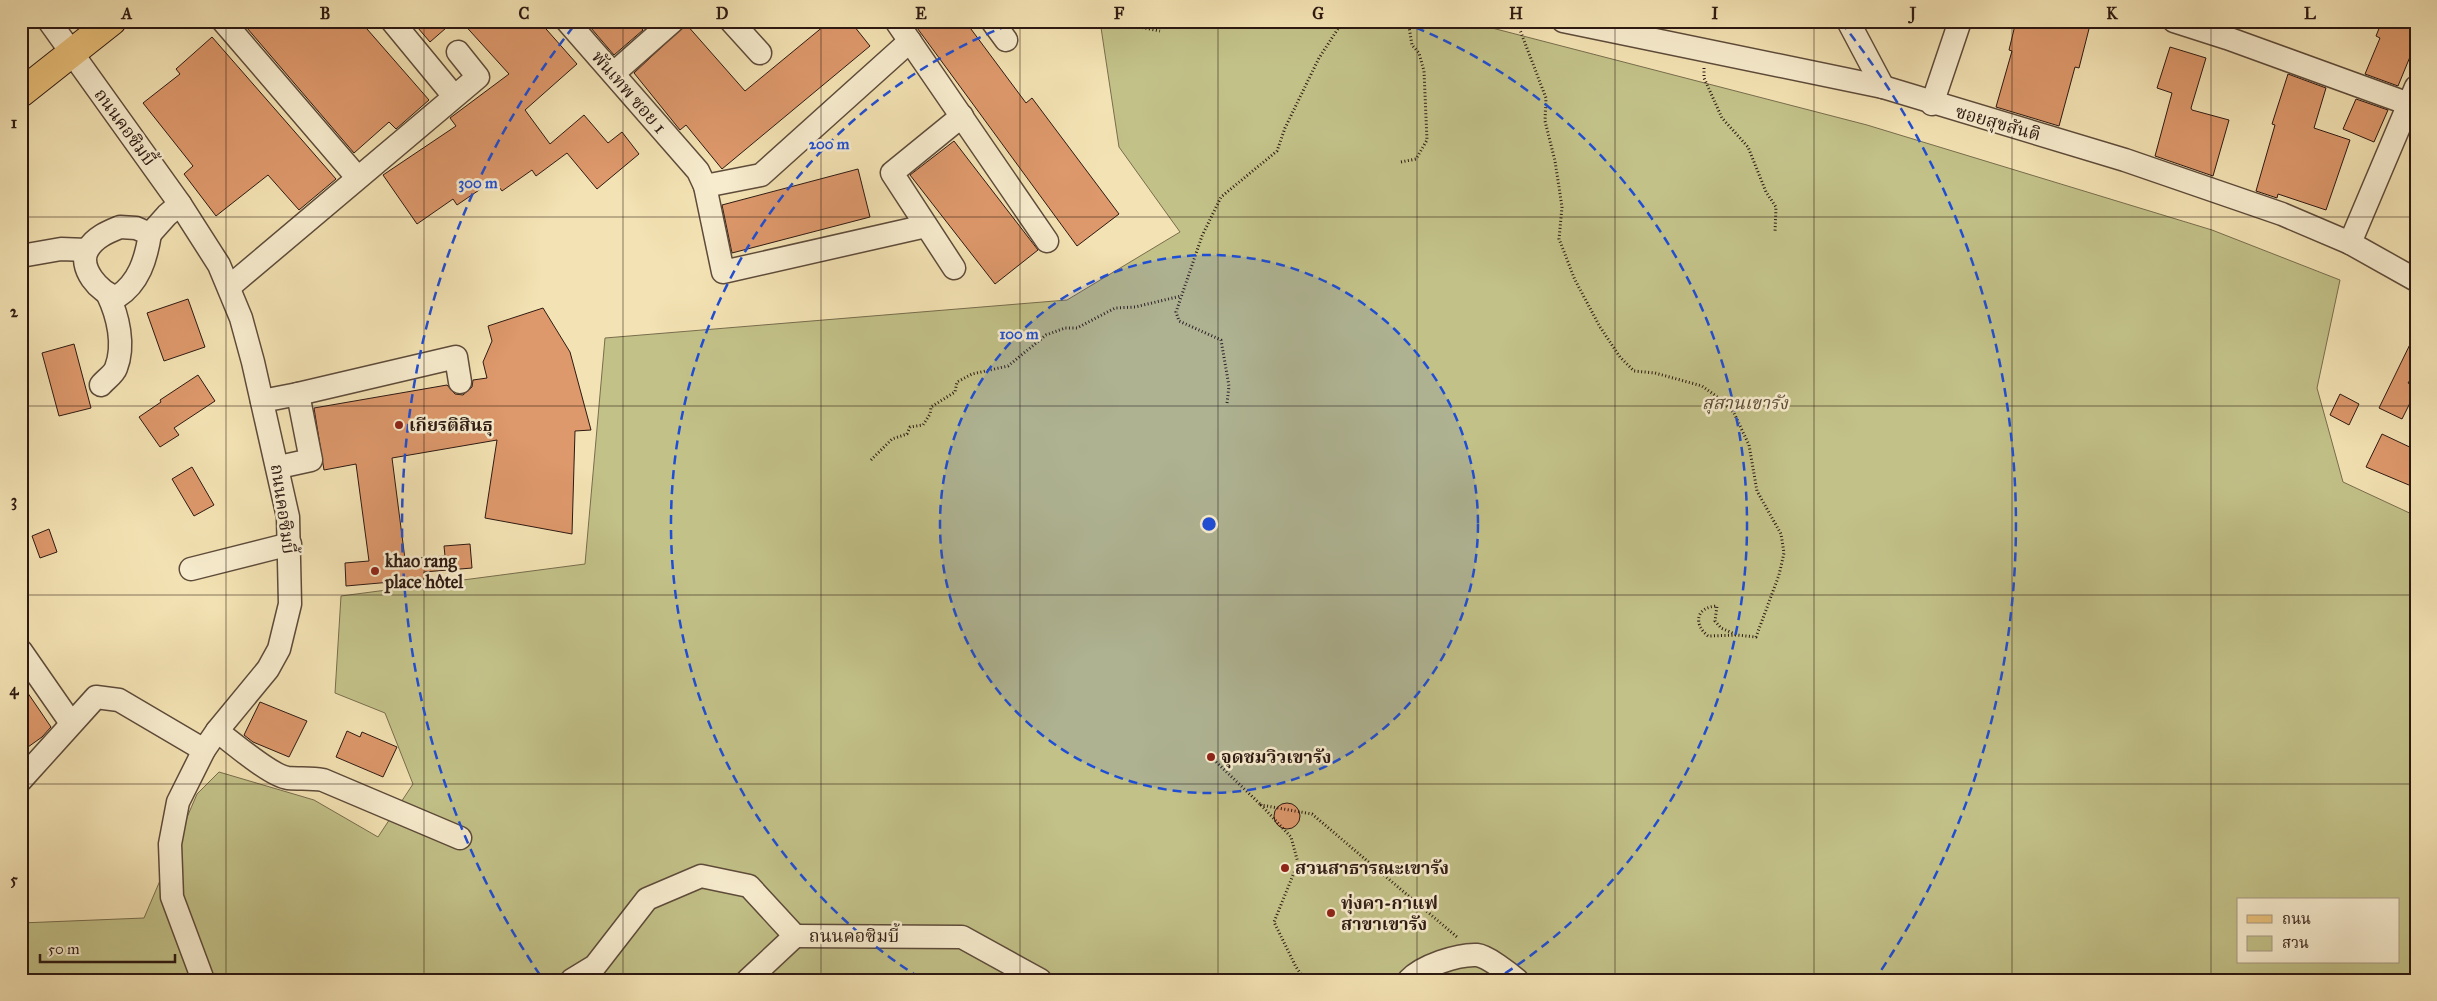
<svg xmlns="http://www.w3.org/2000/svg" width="2437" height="1001" viewBox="0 0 2437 1001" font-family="'IM FELL Great Primer','Noto Serif Thai',serif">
	<rect width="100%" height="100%" fill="#f3e2b3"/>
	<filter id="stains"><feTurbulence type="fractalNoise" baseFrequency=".004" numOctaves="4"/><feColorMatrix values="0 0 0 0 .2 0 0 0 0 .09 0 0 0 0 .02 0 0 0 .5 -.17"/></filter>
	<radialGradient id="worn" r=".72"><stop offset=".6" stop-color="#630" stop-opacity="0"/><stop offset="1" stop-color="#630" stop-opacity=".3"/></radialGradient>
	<path fill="#c2c188" stroke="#786d4d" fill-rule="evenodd" d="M1100,21h365l402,104 345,105 128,50 -23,108 26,94 73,34v464h-2395v-57l123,-5 53,-124 22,-22 95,28 64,37 35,-53 -28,-71 -50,-20 6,-97 244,-32 20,-226 462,-38 113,-68 -61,-85zM2238,900h160v62h-160z"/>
	<g fill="#dd986b" stroke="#2d1912">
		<path d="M241,21h119l69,79 -33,29 -7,-7 -35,31z"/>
		<path d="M412,21h42l-24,21z"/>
		<path d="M461,21h78l38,43 -52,46 25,34 34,-29 24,28 14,-11 17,22 -42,35 -30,-36 -31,23 -4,-6 -30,21 -8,-11 -37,25 -4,-6 -36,25 -34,-49 73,-49 -6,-8 59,-44z"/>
		<path d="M585,21h51l7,9 -29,25z"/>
		<path d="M830,21h20l20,25 -148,123 -36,-44 -6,5 -46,-57 52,-49 59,67z"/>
		<path d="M912,21h53l61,82 6,-5 87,116 -42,32z"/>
		<path d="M2016,21h75l-12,47 -4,-1 -16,59 -63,-19 16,-56 -3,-1z"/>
		<path d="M2382,21h34l-6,14 6,2v16l-4,-1 -14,34 -33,-12 15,-36 -4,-2z"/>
		<path d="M212,37l124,142 -37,31 -31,-35 -52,41 -32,-42 9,-8 -50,-63 37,-29 -4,-5z"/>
		<path d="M2170,47l36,11 -15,50 1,2 37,10 -16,56 -58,-20 17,-63 -15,-5z"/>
		<path d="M2288,74l38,14 -12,40 36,12 -24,70 -48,-16 -1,4 -21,-7 19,-66 -3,-1z"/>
		<path d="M2356,99l32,11 -14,32 -31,-13z"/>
		<path d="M954,141l84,109 -43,34 -85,-109z"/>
		<path d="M858,169l12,48 -138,36 -10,-48z"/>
		<path d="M188,299l17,48 -41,14 -17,-48z"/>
		<path d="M543,308l27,44 21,78 -16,1 -3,103 -87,-16 12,-78 -105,18 13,101 40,-3 -1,-10 26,-2 2,24 -48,4 1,7 -79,7 -1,-23 24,-2 -13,-97 -32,6 -10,-62 133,-23 8,9 8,1 9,-8 1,-7 14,-2 -4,-16 9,-21 -4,-15z"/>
		<path d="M2416,332v39l-8,12 8,4v4l-14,28 -23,-11z"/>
		<path d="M74,344l17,64 -32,8 -17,-63z"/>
		<path d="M198,375l17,26 -41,27 5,7 -19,12 -21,-30 22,-15 -1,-2z"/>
		<path d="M2340,394l19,10 -10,21 -19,-10z"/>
		<path d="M2382,434l34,16v38l-50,-21z"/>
		<path d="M192,467l22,38 -20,11 -22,-37z"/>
		<path d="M49,529l8,23 -17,6 -8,-22z"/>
		<path d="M21,683l30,44 -9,10 -21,15z"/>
		<path d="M260,702l47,19 -18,36 -36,-15 -9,-7z"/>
		<path d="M347,731l13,6 2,-5 35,15 -14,30 -47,-20z"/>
		<circle cx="1287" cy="816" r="13"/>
	</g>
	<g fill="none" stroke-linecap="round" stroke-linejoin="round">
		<defs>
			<g id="minor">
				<path d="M49,21l131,183 39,61 22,53 12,44 35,155 2,87 -11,45 -11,20 -51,62 -13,19 -26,52 -8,42 2,53 31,83"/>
				<path d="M223,21l134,156"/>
				<path d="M392,21l61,74"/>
				<path d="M567,21l131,150 7,15 18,86 203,-46"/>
				<path d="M731,21l29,32"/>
				<path d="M896,21l151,220"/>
				<path d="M992,21l14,19"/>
				<path d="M1563,21l320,66 242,73 157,54 68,29 66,37"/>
				<path d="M1848,21l35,66"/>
				<path d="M2174,21l53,17 182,66"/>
				<path d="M614,73l59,-52"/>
				<path d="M1932,104l28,-83"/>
				<path d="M705,186l56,-11 149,-134"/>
				<path d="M120,227l16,1 14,6c-4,25 -11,49 -33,63 -17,-3 -40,-30 -29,-48 7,-12 20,-17 32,-22z"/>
				<path d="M150,234l17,-19 13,-11"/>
				<path d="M2350,243l66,-156"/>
				<path d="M21,256l40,-7 26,1"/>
				<path d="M954,268l-62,-95 70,-57"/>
				<path d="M229,287l249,-210 -20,-25"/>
				<path d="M101,385c4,-5 13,-11 15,-17 9,-23 2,-52 -8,-73"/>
				<path d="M298,394l158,-37 4,25"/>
				<path d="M262,401l36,-7 13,66 -32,7"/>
				<path d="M191,569l99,-25"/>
				<path d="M21,651l50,72"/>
				<path d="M217,731c15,11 54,45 71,47 12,1 23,0 35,2l137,58"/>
				<path d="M21,780l75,-83 23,3 85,50"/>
				<path d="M795,936l167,1 78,43"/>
				<path d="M572,980l23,-14 52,-67 54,-23 48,10 46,50"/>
				<path d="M748,980l47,-44"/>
				<path d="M1409,980c13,-14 49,-26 68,-25 10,1 32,18 40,25"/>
			</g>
			<path id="major" d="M21,93l91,-72"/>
		</defs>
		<use href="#minor" stroke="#5e4b3a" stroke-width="25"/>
		<use href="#major" stroke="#2d1912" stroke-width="30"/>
		<g stroke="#2d1912" stroke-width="3" stroke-dasharray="1 2.5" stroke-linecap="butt">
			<path d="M1130,21l-1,4 31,6"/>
			<path d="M1520,21v9l26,68 -1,23 10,40 7,46 -3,32 16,41 25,47 20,30 14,14 21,2 47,13 14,10 18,17 15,32 8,46 24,43 3,19 -5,22 -23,62 -19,-2 -29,1c-15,-12 -12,-29 9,-30l-2,15 6,7 16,7"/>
			<path d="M1704,68v10l18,40 26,29 18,45 10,15 -1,25"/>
			<path d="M1401,162l15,-3 11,-19 -3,-69 -5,-18 -7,-8 -4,-24"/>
			<path d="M1227,403l2,-17 -8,-46 -42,-19 -3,-9 26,-76 19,-39 56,-46 8,-23 34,-70 24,-37"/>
			<path d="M871,460l21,-21 15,-5 3,-7 13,-2 7,-11 1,-7 24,-15 2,-10 15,-8 36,-8 38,-31 19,-7h12l38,-20 20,-1 46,-11"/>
			<path d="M1211,757l50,48"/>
			<path d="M1305,980l-9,-13 -22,-45 24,-59 -7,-26 -30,-32 51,9 145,123"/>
		</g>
		<use href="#minor" stroke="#f7ecce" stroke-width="22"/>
		<use href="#major" stroke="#eac17a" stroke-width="28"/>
	</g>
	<path fill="none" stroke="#2d1912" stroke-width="1" stroke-opacity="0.55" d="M226,21v959M424,21v959M623,21v959M821,21v959M1020,21v959M1218,21v959M1417,21v959M1615,21v959M1814,21v959M2012,21v959M2211,21v959M21,217h2395M21,406h2395M21,595h2395M21,784h2395"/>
	<circle cx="1209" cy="524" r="269" fill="#1d4ed8" fill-opacity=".12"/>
	<g fill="none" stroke="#1d4ed8" stroke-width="2.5" stroke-dasharray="9 6">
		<circle cx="1209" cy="524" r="269"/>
		<path d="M920 978A538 538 0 0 1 1016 22M1402 22A538 538 0 0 1 1498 978"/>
		<path d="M540 975A807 807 0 0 1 577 22M1841 22A807 807 0 0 1 1878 975"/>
	</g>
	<g fill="#8f2418" stroke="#f7ecce" stroke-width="2">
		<circle cx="399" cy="425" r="5"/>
		<circle cx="375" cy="571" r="5"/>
		<circle cx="1211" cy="757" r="5"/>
		<circle cx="1285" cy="868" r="5"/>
		<circle cx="1331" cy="913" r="5"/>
	</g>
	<g text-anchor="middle" stroke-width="5" stroke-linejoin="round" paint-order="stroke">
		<g font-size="18" fill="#2d1912" stroke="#f7ecce">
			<text transform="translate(629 92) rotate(49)" y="6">พันเทพ ซอย 1</text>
			<text transform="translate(1998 123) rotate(16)" y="6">ซอยสุขสันติ</text>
			<text transform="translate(125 127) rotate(54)" y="6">ถนนคอซิมบี้</text>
			<text transform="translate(283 509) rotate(82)" y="6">ถนนคอซิมบี้</text>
			<text x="854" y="942">ถนนคอซิมบี้</text>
		</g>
		<g font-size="18" font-style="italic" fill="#5a4b35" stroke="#f7ecce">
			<text x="1745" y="409">สุสานเขารัง</text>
		</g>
		<g font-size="18" font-weight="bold" fill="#2d1912" stroke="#f7ecce" text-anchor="start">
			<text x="409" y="431">เกียรติสินธุ</text>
			<text x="385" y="567">khao rang<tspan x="385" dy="21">place hôtel</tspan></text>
			<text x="1221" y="763">จุดชมวิวเขารัง</text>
			<text x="1295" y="874">สวนสาธารณะเขารัง</text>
			<text x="1341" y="909">ทุ่งคา-กาแฟ<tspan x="1341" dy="21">สาขาเขารัง</tspan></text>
		</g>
	</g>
	<circle cx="1209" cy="524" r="8" fill="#1d4ed8" stroke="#f7ecce" stroke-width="2.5"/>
	<g font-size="15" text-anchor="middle" font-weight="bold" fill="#1d4ed8" stroke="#f7ecce" stroke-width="5" stroke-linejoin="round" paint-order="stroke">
		<text x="829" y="149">200 m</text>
		<text x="478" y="188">300 m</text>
		<text x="1019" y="339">100 m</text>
	</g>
	<rect width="2437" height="1001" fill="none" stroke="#f3e2b3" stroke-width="55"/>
	<rect x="2237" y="898" width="162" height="65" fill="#f7ecce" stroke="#a69883"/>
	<rect x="2247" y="915" width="25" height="8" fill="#eac17a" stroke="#a69883"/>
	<text x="2282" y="924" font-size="15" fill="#2d1912">ถนน</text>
	<rect x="2247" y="936" width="25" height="15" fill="#c2c188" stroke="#a69883"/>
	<text x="2282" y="948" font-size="15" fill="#2d1912">สวน</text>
	<path d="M40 954v8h135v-8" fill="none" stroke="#2d1912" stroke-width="2.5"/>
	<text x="48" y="954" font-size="15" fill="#2d1912" stroke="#f7ecce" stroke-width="4" paint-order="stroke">50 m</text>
	<rect x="28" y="28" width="2382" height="946" fill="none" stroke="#2d1912" stroke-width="2"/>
	<g font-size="16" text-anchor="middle" font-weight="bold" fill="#2d1912">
		<text x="127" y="19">A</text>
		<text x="325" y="19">B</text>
		<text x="524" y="19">C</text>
		<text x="722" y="19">D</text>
		<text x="921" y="19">E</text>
		<text x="1119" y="19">F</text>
		<text x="1318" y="19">G</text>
		<text x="1516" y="19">H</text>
		<text x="1715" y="19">I</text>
		<text x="1913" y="19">J</text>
		<text x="2112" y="19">K</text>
		<text x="2310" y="19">L</text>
		<text x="14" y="128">1</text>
		<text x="14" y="317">2</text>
		<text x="14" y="506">3</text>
		<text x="14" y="695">4</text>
		<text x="14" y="885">5</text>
	</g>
	<rect width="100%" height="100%" filter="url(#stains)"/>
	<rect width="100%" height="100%" fill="url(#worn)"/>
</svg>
